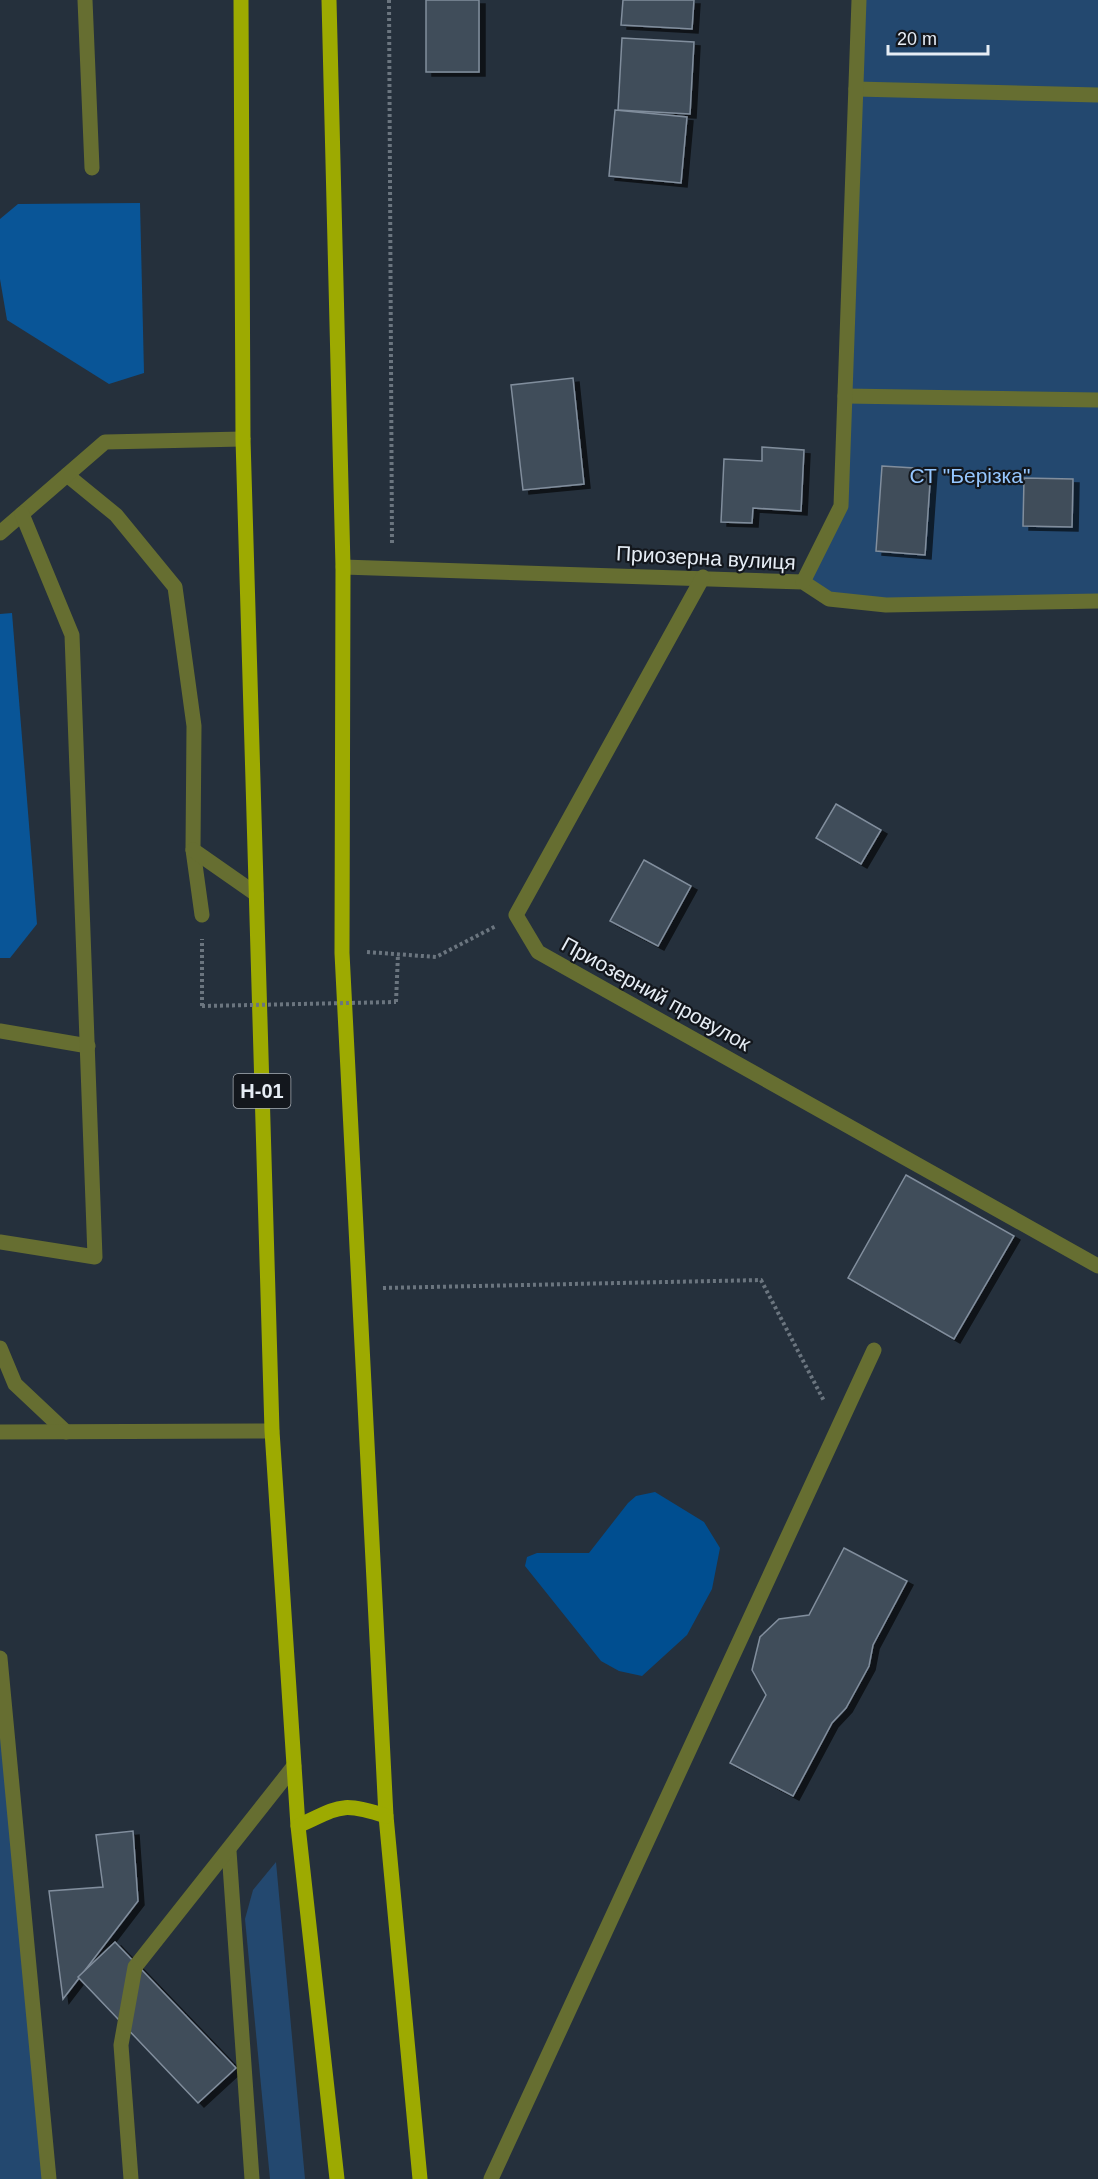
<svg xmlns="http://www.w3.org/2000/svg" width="1098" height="2179" viewBox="0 0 1098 2179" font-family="Arial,sans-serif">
	<defs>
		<filter id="shadow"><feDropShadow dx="6" dy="4" stdDeviation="0" flood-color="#0009"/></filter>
	</defs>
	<rect width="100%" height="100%" fill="#25303c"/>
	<g fill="#23486f">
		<path d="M859,0h239v603l-269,-4 -26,-17 38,-76z"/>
		<path d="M0,1658l49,521h-49z"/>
		<path d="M276,1862l29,317h-35l-25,-260 8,-29z"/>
	</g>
	<g fill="#095597">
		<path d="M140,203l4,170 -35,11 -102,-64 -7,-41v-60l18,-15z"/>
		<path d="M12,613l25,311 -27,34h-10v-344z"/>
	</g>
	<path fill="#004e90" d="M655,1492l49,30 16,26 -8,41 -25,46 -45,41 -23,-5 -18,-10 -76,-95 2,-9 10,-4h52l39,-50 8,-7z"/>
	<g fill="#414d5a" stroke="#818e9d" stroke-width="1.5" filter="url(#shadow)">
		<rect x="426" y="0" width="53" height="72"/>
		<path d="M623,0h71l-2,29 -71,-4z"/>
		<path d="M622,38l72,4 -4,72 -72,-4z"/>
		<path d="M615,110l72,7 -6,66 -72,-7z"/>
		<path d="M573,378l11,106 -61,6 -12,-105z"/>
		<path d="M762,447l42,3 -3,61 -48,-3 -1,15 -31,-1 3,-63 38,2z"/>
		<path d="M882,466l49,3 -6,86 -49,-4z"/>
		<path d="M1024,478l49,1 -1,48 -49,-1z"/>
		<path d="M836,804l45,26 -20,34 -45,-26z"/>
		<path d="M644,860l47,26 -33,60 -48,-25z"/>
		<path d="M906,1175l108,61 -60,103 -106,-61z"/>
		<path d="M844,1548l63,33 -34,64 -4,21 -23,42 -14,15 -39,73 -63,-33 36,-68 -14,-25 8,-33 19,-18 30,-4z"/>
		<path d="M133,1831l5,70 -75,98 -14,-108 54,-4 -7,-52z"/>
		<path d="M115,1942l121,126 -38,35 -120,-126z"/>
	</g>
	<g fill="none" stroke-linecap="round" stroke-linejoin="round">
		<g stroke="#6b757f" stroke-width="4" stroke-dasharray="3 3" stroke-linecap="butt">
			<path d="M389,0l3,544"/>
			<path d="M367,952l69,5 60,-31"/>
			<path d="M396,1002l2,-48"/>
			<path d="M202,1006v-67"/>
			<path d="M383,1288l378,-8 63,121"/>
		</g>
		<g stroke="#666e31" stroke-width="15">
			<path d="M85,0l7,168"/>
			<path d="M67,475l49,40 59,72 19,139 -1,124 9,65"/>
			<path d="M0,533l105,-91 138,-3"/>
			<path d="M193,850l63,44"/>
			<path d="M0,1031l88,15"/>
			<path d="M0,1242l95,15 -23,-622 -50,-121"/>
			<path d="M0,1348l15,36 51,48"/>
			<path d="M229,1851l23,328"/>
			<path d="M131,2179l-10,-134 14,-78 159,-201"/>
			<path d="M491,2179l383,-829"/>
		</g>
		<g stroke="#666e31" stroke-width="15">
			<path d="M856,89l242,6"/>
			<path d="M845,396l253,4"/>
			<path d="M343,567l460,15 26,17 57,6 212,-4"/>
			<path d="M703,577l-187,338 22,37 560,314"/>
			<path d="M803,582l38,-76 18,-506"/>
			<path d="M0,1432l272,-1"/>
			<path d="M0,1658l49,521"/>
		</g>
		<g stroke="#9daa01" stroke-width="15">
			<path d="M241,0l2,439 29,992 26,395 39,353"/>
			<path d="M329,0l14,567 -1,386 44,863 34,363"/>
			<path d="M298,1826c42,-19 42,-25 88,-10"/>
		</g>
		<path stroke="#6b757f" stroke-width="4" stroke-dasharray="3 3" stroke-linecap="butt" d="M202,1006l194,-4"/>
	</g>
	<g text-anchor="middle" stroke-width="4.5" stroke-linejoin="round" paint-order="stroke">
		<rect fill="#13171d" stroke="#a7adb4" stroke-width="1.5" x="233.5" y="1074" width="57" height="34" rx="4.5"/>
		<g font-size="20" font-weight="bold" fill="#e6edf5">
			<text x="262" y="1098">Н-01</text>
		</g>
		<g font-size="21" fill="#96c7ff" stroke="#13171d">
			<text x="970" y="483">СТ "Берізка"</text>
		</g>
		<g font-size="21" fill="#e6edf5" stroke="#13171d">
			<text transform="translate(706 558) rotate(3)" y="7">Приозерна вулиця</text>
			<text transform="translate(656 994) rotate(29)" y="7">Приозерний провулок</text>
		</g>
	</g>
	<path d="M888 45v9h100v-9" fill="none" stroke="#e6edf5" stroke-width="3"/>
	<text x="897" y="45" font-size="18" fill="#e6edf5" stroke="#13171d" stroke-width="4.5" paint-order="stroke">20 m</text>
</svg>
